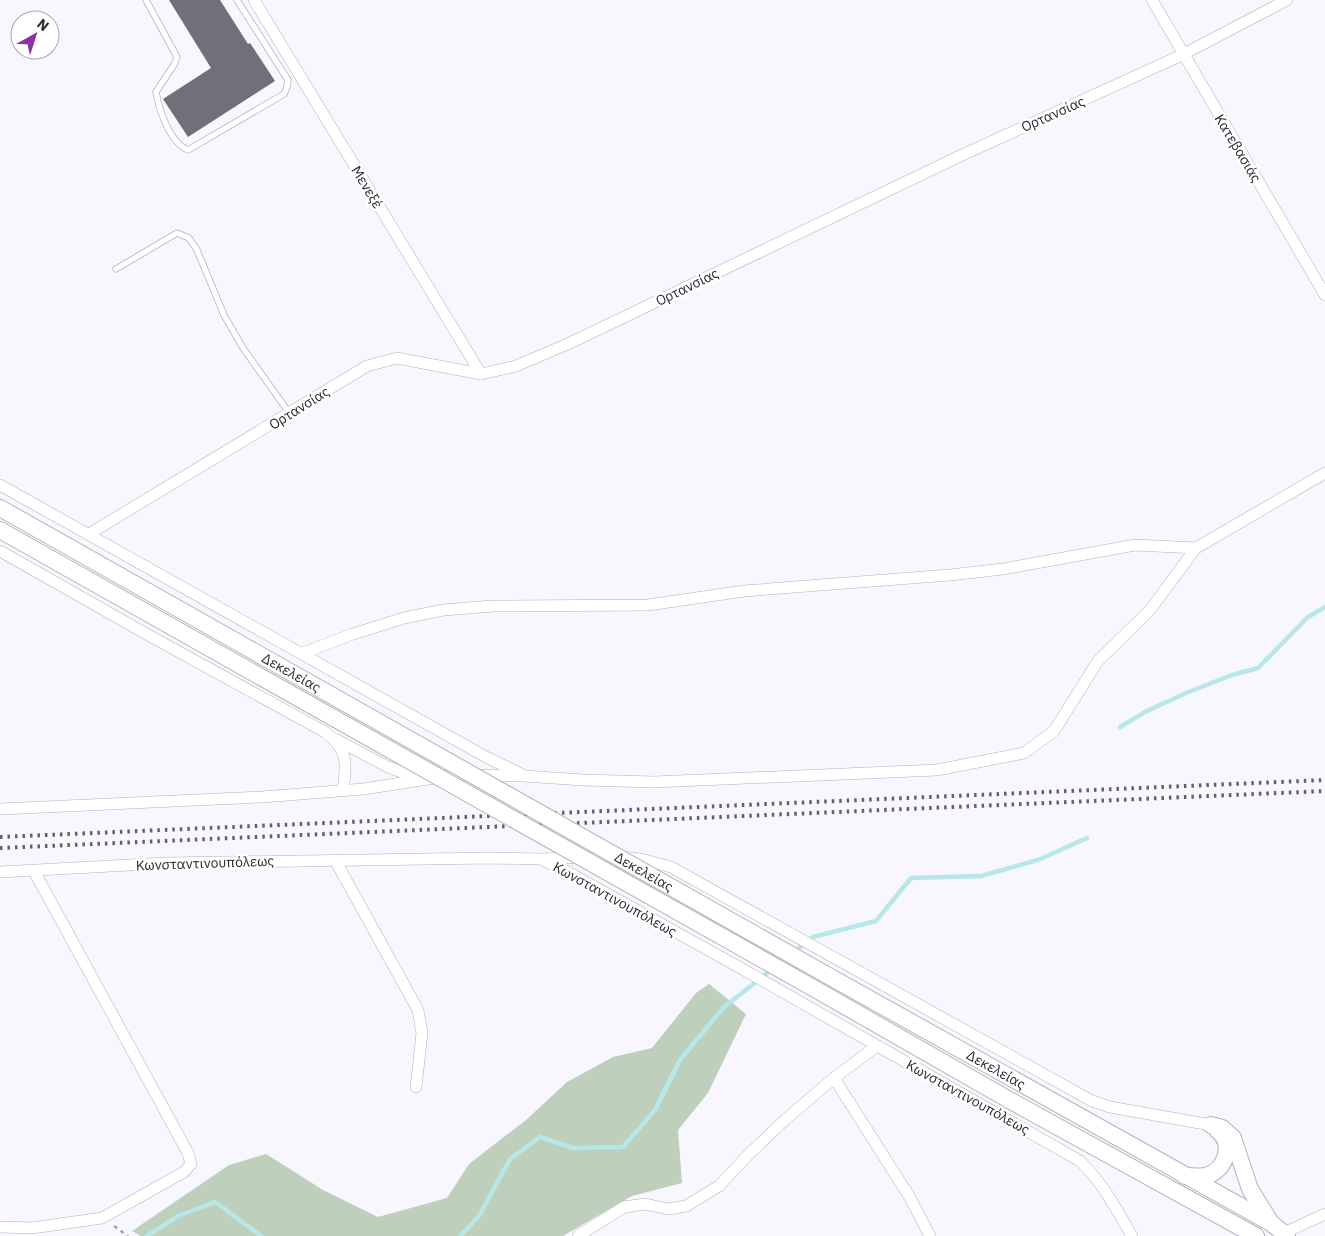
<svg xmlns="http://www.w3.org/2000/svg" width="1325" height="1236" viewBox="0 0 1325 1236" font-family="'IBM Plex Sans',sans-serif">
	<rect width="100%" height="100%" fill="#f8f6fe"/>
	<path fill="#bed0bb" d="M709,984l37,30 -38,79 -30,37 4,53 -50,13 -69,40h-422l-9,-5 97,-66 37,-11 57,36 55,27 69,-19 22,-34 57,-44 41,-38 46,-25 39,-9 44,-55z"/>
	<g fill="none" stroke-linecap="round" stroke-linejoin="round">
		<g stroke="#b7e7e9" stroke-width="4.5">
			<path d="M1120,727l25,-15 41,-19 46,-18 26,-7 50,-51 17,-10"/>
			<path d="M793,953l20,-16 63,-16 35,-43 70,-2 57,-16 49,-22"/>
			<path d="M147,1236l31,-20 37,-14 46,34"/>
			<path d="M460,1236l19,-20 31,-57 30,-22 33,11 50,-1 32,-37 25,-50 43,-52 48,-38"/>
		</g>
	</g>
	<path fill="#716f78" d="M169,0h51l28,44 2,-1 25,38 -87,56 -25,-38 48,-31z"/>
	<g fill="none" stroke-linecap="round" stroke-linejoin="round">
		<defs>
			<g id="service">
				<path d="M146,0l31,57 -2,6 -19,29c3,18 14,51 32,58l96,-56 3,-7 1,-7 -51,-80"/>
				<path d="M116,269l61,-36 12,5 8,12 27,65 19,33 47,66"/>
			</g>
			<g id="minor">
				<path d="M254,0l227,374"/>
				<path d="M1152,0l173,295"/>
				<path d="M0,485l486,272 35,17"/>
				<path d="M89,534l278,-168 30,-8 84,16 35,-8 54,-23 390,-187 222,-101 105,-55"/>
				<path d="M0,551l150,85 175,96c23,17 22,31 18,58"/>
				<path d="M303,653l50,-19 51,-16 39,-8 50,-4 155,-1 96,-14 206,-16 53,-6 132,-24 61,3"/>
				<path d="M337,740l51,27 33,12"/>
				<path d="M0,809l262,-12 101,-8 91,-14 70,1 59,4 71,2 283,-12 87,-17 30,-22 44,-70 52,-51 46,-62 129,-75"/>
				<path d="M542,859l68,-3 31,3 30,8 421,234 18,6 101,18"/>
				<path d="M335,860l83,150 4,23 -6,54"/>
				<path d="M0,872l166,-9 323,-5 52,1 27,13 169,94 343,195c23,22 36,48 52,75"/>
				<path d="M834,1078l75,118 21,40"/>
				<path d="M0,1227l32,1 70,-10 82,-46 7,-8 -3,-11 -154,-282"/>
				<path d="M1284,1233l41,-19"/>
				<path d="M578,1236l46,-29 21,-3 23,5 18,-3 33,-20 30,-32 37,-35 48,-41 43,-32"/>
			</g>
			<g id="secondary">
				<path d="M0,508l239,135"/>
				<path d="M0,530l229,129"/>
				<path id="s1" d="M825,974l446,249 16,13"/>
				<path d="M815,989l196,112 245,135"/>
				<path d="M1211,1125l11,3 11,10 17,51 19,31"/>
				<path d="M1185,1176c7,0 15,1 21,0 19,-5 29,-32 12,-45"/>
			</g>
		</defs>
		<use href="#service" stroke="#b3b1bb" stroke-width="7"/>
		<use href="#minor" stroke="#b3b1bb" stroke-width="12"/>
		<use href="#secondary" stroke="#b3b1bb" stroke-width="18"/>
		<path stroke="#a4a2a9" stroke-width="2.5" stroke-dasharray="4 4" stroke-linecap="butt" d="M114,1226l14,10"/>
		<use href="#service" stroke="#fff" stroke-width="5.5"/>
		<use href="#minor" stroke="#fff" stroke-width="11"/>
		<use href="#secondary" stroke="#fff" stroke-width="16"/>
		<g stroke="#626166" stroke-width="4" stroke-dasharray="2.5 5" stroke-linecap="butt">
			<path d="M0,837l1325,-57"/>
			<path d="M0,848l1325,-57"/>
		</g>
		<defs>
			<g id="secondary-bridge">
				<path id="s2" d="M239,643l586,331"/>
				<path d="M229,659l586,330"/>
			</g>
		</defs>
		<use href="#secondary-bridge" stroke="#b3b1bb" stroke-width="18" stroke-linecap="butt"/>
		<use href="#secondary-bridge" stroke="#fff" stroke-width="16"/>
	</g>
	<g text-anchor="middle" stroke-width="5" stroke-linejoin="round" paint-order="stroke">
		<g font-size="14" fill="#2a292d" stroke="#fff">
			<text transform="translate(1053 114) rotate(-24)" y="5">Ορτανσίας</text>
			<text transform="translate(1238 148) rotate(59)" y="5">Κατεβασιάς</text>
			<text transform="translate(367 187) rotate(59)" y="5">Μενεξέ</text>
			<text transform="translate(687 287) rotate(-26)" y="5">Ορτανσίας</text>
			<text transform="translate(299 408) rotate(-32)" y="5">Ορτανσίας</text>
			<text dy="5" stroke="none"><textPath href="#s2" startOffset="60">Δεκελείας</textPath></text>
			<text transform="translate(205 863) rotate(-2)" y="5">Κωνσταντινουπόλεως</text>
			<text dy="5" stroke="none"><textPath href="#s2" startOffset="465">Δεκελείας</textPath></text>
			<text transform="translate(615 899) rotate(29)" y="5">Κωνσταντινουπόλεως</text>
			<text dy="5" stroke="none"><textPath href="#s1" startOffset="196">Δεκελείας</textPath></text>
			<text transform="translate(968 1097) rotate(29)" y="5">Κωνσταντινουπόλεως</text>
		</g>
	</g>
	<g transform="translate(35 35) rotate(39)"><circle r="24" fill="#ffffff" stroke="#aaa9ab"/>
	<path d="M0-4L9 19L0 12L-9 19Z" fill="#8c339f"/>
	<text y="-8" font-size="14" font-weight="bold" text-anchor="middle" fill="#2a292d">N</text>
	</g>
</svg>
